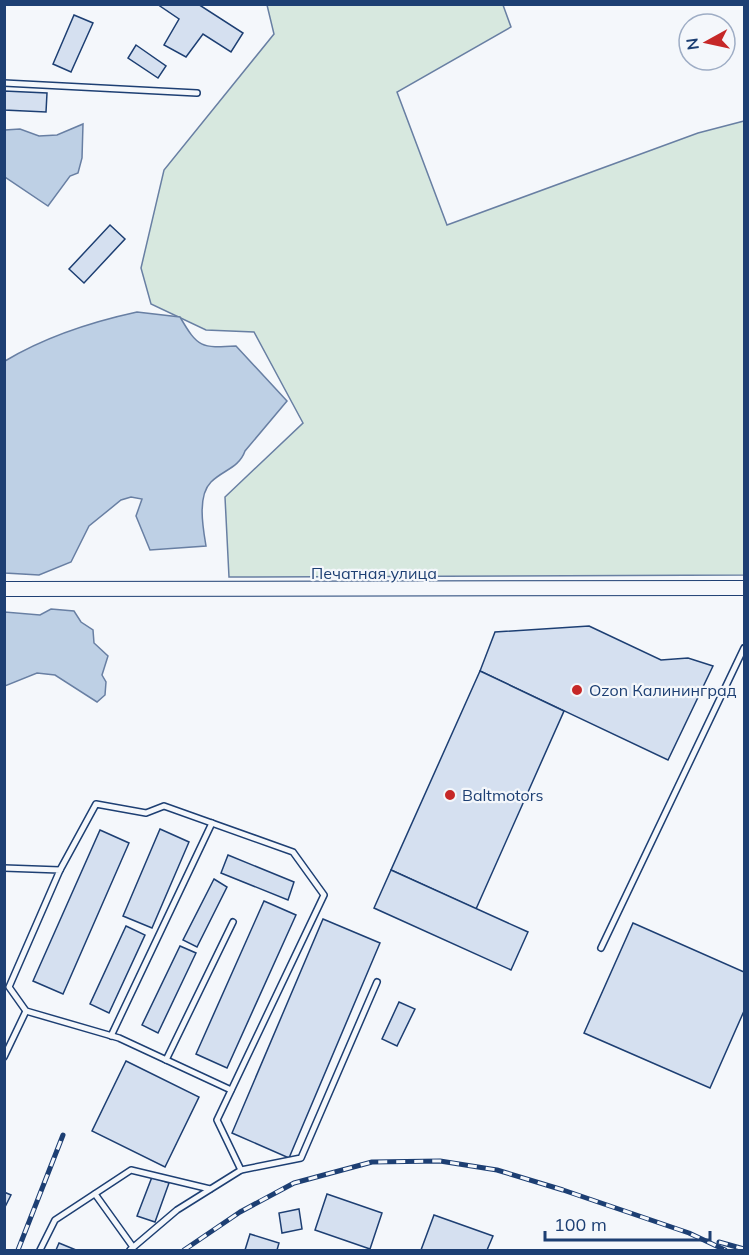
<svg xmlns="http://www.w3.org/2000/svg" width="749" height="1255" viewBox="0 0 749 1255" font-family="Mulish,sans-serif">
	<rect width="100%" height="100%" fill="#f4f7fb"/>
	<path fill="#d7e8df" stroke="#687fa3" stroke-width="1.5" d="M267,5h236l8,22 -114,65 50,133 251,-92 46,-12v454l-515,2 -4,-80 78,-74 -49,-91 -48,-2 -55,-26 -10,-36 23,-98 110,-136z"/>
	<g fill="#bed0e5" stroke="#687fa3" stroke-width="1.5">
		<path d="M83,124l-1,34 -4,15 -8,3 -22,30 -43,-29v-47l15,-1 19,7 18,-1z"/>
		<path d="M137,312l43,5c18,31 21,31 56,29l51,55 -42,50c-6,17 -22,19 -34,31 -14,14 -8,46 -5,64l-56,4 -14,-34 6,-17 -11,-2 -10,3 -32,26 -18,36 -32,13 -34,-2v-212c40,-24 86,-39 132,-49z"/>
		<path d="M51,609l23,2 7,11 12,8 1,13 14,13 -6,19 4,7 -1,13 -8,7 -42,-27 -18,-2 -32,13v-74l35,3z"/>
	</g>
	<g fill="#d5e0f0" stroke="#1d3f73" stroke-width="1.5">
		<path d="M157,4h41l45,29 -12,19 -28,-18 -17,23 -22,-12 15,-26z"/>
		<path d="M74,15l19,8 -22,49 -18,-8z"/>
		<path d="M136,45l30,21 -8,12 -30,-20z"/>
		<path d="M4,91l43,2 -1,19 -42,-2z"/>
		<path d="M110,225l15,14 -41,44 -15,-14z"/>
		<path d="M589,626l72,34 27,-2 25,8 -45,94 -188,-89 15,-39z"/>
		<path d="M480,671l84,40 -88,198 -85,-39z"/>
		<path d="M160,829l29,13 -37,86 -29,-12z"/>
		<path d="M100,830l29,13 -66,151 -30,-13z"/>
		<path d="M228,855l66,27 -6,18 -67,-27z"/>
		<path d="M391,870l137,62 -17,38 -137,-62z"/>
		<path d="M214,879l13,8 -30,60 -14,-7z"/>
		<path d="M264,901l32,14 -69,153 -31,-14z"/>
		<path d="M323,919l57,24 -91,215 -57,-25z"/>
		<path d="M633,923l111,49v39l-34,77 -126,-55z"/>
		<path d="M126,926l19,9 -36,78 -19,-9z"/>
		<path d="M180,946l16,7 -38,80 -16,-8z"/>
		<path d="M399,1002l16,7 -18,37 -15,-7z"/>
		<path d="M126,1061l73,36 -34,70 -73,-36z"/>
		<path d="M152,1177l17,6 -14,39 -18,-6z"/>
		<path d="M4,1192l7,3 -7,14z"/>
		<path d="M327,1194l55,19 -12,36 -55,-19z"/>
		<path d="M299,1209l3,20 -20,4 -3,-20z"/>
		<path d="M434,1215l59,21 -6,14h-66z"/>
		<path d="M250,1234l29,9 -2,7h-32z"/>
		<path d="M59,1243l17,7h-20z"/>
	</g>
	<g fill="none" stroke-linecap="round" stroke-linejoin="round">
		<defs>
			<g id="lane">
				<path d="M4,83l193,10"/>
				<path d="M4,868l56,2 -51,117 17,24 93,27 112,52"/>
				<path d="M60,870l36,-66 50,9 18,-7 129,46 31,43 -107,225 24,50"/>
				<path d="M601,948l143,-300"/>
				<path d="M111,1036l101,-213"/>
				<path d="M4,1057l22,-46"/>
				<path d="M166,1060l67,-138"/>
				<path d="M95,1194l38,53"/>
				<path d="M40,1250l15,-30 76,-50 79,19"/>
				<path d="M130,1250l47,-40 64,-40 60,-12 76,-176"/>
			</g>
			<path id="secondary" d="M4,589l740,-1"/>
		</defs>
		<use href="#lane" stroke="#1d3f73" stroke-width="8"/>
		<use href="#secondary" stroke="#1d3f73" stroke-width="16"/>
		<use href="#lane" stroke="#f4f7fb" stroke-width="5"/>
		<use href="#secondary" stroke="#f4f7fb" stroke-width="14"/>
		<defs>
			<g id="rail">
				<path d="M719,1242l25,7"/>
				<path d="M18,1250l45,-115"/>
				<path d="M184,1250l56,-38 54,-29 78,-21 68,-1 57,9 66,20 126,43 36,17"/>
			</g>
		</defs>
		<use href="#rail" stroke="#1d3f73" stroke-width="5"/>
		<use href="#rail" stroke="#f4f7fb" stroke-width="3" stroke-dasharray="9" stroke-linecap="butt"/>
	</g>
	<g fill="#c62828" stroke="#f4f7fb" stroke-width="2">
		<circle cx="577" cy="690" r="6"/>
		<circle cx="450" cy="795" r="6"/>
	</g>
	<g text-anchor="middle" stroke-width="4.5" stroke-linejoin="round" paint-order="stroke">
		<g font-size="16" fill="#1d3f73" stroke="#f4f7fb">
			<text x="374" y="579">Печатная улица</text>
		</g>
		<g font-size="16" fill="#1d3f73" stroke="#f4f7fb" text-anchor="start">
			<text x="589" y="696">Ozon Калининград</text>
			<text x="462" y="801">Baltmotors</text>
		</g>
	</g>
	<rect width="749" height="1255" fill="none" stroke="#1d3f73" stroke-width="12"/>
	<g transform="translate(707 42) rotate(262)"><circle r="28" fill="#f4f7fb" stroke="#9eadc5" stroke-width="1.5"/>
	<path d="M0-4.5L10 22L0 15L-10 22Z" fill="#c62828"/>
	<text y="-9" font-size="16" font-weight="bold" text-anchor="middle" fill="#1d3f73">N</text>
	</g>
	<path d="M545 1231v9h165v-9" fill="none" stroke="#1d3f73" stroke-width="3"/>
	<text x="554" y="1231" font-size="18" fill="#1d3f73" stroke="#f4f7fb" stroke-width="4.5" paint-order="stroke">100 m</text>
</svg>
